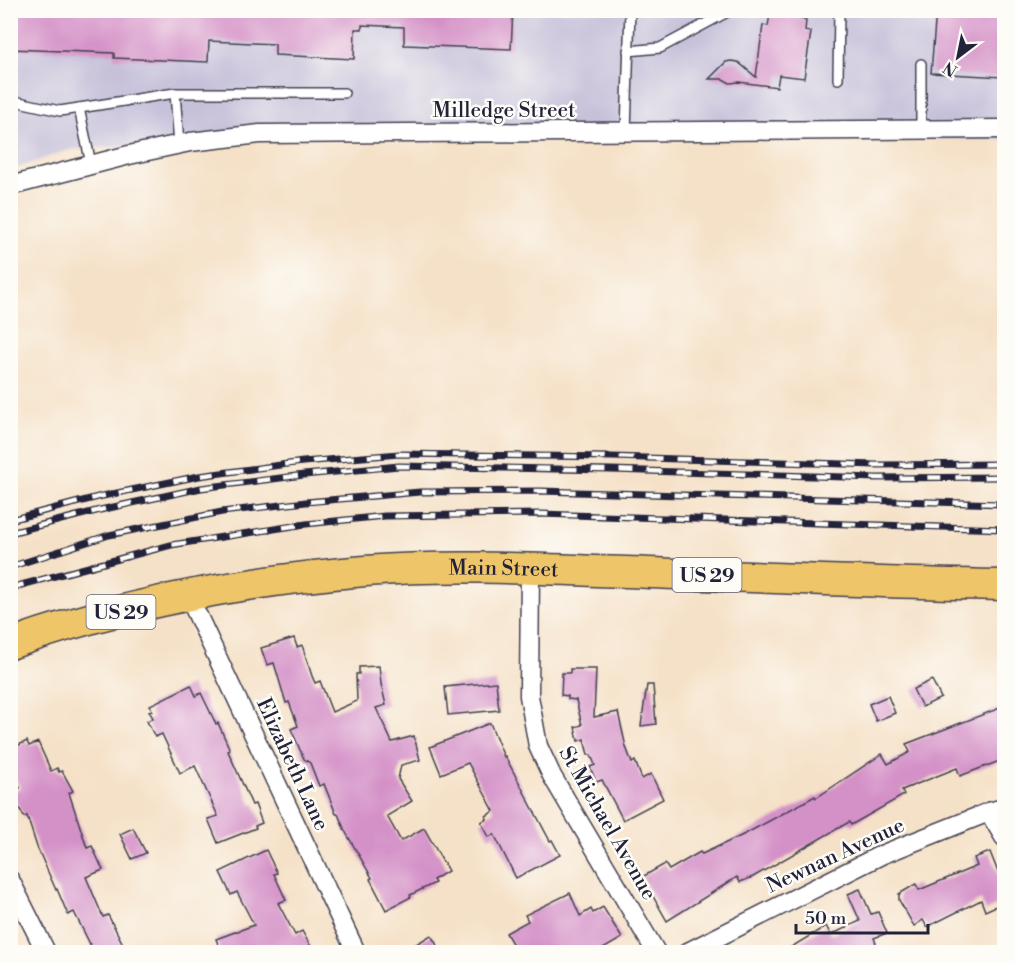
<svg xmlns="http://www.w3.org/2000/svg" width="1015" height="963" viewBox="0 0 1015 963" font-family="'Libre Bodoni',serif">
	<rect width="100%" height="100%" fill="#fdfcf7"/>
	<filter id="ink" filterUnits="userSpaceOnUse"><feTurbulence type="fractalNoise" baseFrequency=".0167" numOctaves="2"/><feDisplacementMap in="SourceGraphic" scale="12" xChannelSelector="R" yChannelSelector="G"/><feConvolveMatrix kernelMatrix="1 2 1 2 8 2 1 2 1" color-interpolation-filters="sRGB"/></filter>
	<filter id="wash" filterUnits="userSpaceOnUse"><feTurbulence type="fractalNoise" baseFrequency=".008" numOctaves="4" result="noise"/><feDisplacementMap in="SourceGraphic" scale="24" xChannelSelector="R" yChannelSelector="G"/><feGaussianBlur stdDeviation="1.35" result="paint"/><feColorMatrix in="noise" values="0 0 0 0 0 0 0 0 0 0 0 0 0 0 0 0 0 1.4 0 .05"/><feComposite in="paint" operator="in"/></filter>
	<g filter="url(#wash)">
		<rect width="100%" height="100%" fill="#f5e1c7"/>
		<path fill="#c6c0d9" d="M10,11h994v129l-189,-3 -527,-2 -219,15 -58,20z"/>
		<g id="blocks">
			<g fill="#d491c7">
				<path d="M10,10h503l-2,39 -107,-4v-18l-42,-2v4h-7l-1,30 -79,-4v-11l-66,-3 -1,21 -94,-4v-5l-104,-4z"/>
				<path d="M936,10h69l-2,67 -72,-4z"/>
				<path d="M770,14l36,6 -1,11 6,1 -7,46 -25,-3 -2,12 -38,-5 -9,1 -7,-4h-14l17,-17 5,-1 7,1 18,15 7,-52 5,1z"/>
				<path d="M294,638l3,9 5,-2 10,31 3,7 5,-2 12,31 25,-11 -1,-27h3v-7l20,-1 2,18 5,21 -10,3 16,34 22,-6 6,24 -19,5 -3,14 14,22 -25,15 14,25 23,-13 24,43 -15,9 2,3 -25,12 1,2 -25,13 -16,-31 2,-1 -27,-47 -7,-17h-2l-12,-30 -5,2 -9,-23 -6,-4 -13,-30 7,-3 -9,-24 -3,1 -12,-40 -7,2 -6,-17z"/>
				<path d="M570,669h26l-2,48 24,-5 8,35 6,16 3,-2 7,18 9,-5 12,25 -40,21 -21,-40 -6,2 -6,-15 5,-2 -4,-10h-3l-4,-16 -6,2 -3,-14 7,-2 -6,-25 -8,-1v-3l-7,-1 1,-22h8z"/>
				<path d="M932,680l9,18 -19,9 -9,-18z"/>
				<path d="M496,682l3,28 -51,5 -3,-28z"/>
				<path d="M191,685l5,11 5,-3 15,31 2,-1 12,27 -2,1 24,54 3,-1 7,19 -7,3 1,2 -38,15 -10,-24 10,-3 -23,-50 -15,7 -18,-39 -7,3 -8,-16 6,-3 -4,-7 3,-1 -2,-5z"/>
				<path d="M647,685h6l3,39 -15,2z"/>
				<path d="M888,696l7,17 -19,8 -7,-17z"/>
				<path d="M1005,706v53l-45,17 -3,-8 -55,22 2,5 -53,30 -2,-3 -96,55 -13,5 -3,-5 -70,44 -25,-44 23,-13 4,6 31,-18 2,2 43,-20 70,-38 1,2 66,-44 6,10 22,-12 -4,-8z"/>
				<path d="M490,723l14,34 1,-1 45,85 2,-1 8,15 -44,23 -22,-44 -5,3 -8,-15 6,-3 -1,-3 8,-5 -26,-48 -27,11 -11,-27z"/>
				<path d="M27,741l2,5 9,-4 13,29 6,-3 2,4 3,-1 11,20 -4,2 18,55 5,-2 11,24 -17,7 17,40 5,-2 19,37h-33l-20,-40 -6,3 -11,-26 -1,1 -19,-43 -10,-31 -3,1 -13,-25 9,-4 -10,-20v-19z"/>
				<path d="M133,828l13,25 -14,6 -12,-25z"/>
				<path d="M266,850l11,23 -3,1 12,26 -8,3 17,32 7,-4 9,16 -10,5h-80l-5,-13 38,-14 -17,-33 -6,3 -11,-23z"/>
				<path d="M990,852l15,38v12l-20,9 -4,-11 -54,27 -4,-7 -9,6 -15,-26v-6l17,-10 3,6 58,-24 -3,-8z"/>
				<path d="M860,889l11,25 7,-2 9,21 -13,5 3,8 -15,6h-79l43,-26 5,9 29,-14 -12,-27z"/>
				<path d="M570,893l10,23 11,-7 2,4 10,-6 19,31 -24,14h-81l-11,-19 22,-12 -3,-6z"/>
				<path d="M431,935l10,17h-38z"/>
			</g>
		</g>
	</g>
	<g filter="url(#ink)">
		<use href="#blocks" fill-opacity="0" stroke="#423f50" stroke-width="1.5"/>
		<g fill="none" stroke-linecap="round" stroke-linejoin="round">
			<defs>
				<g id="lane">
					<path d="M628,51l32,-3 71,-38"/>
					<path d="M921,64v65"/>
					<path d="M838,79l1,-69"/>
					<path d="M10,100l50,11 115,-18"/>
					<path d="M79,108l12,56"/>
					<path d="M626,131l4,-121"/>
					<path d="M179,144l-4,-51h169"/>
				</g>
				<g id="street">
					<path d="M10,186l119,-31 61,-13 70,-8 744,-5"/>
					<path d="M530,568l-1,128 9,50 14,30 104,176"/>
					<path d="M188,595l168,357"/>
					<path d="M989,812l15,25"/>
					<path d="M10,880l36,72"/>
					<path d="M688,952l193,-97 108,-43 15,-4"/>
				</g>
				<g id="primary">
					<path id="s1" d="M10,644c114,-41 235,-63 355,-73 87,-7 175,-2 262,1 126,5 252,11 377,13"/>
				</g>
			</defs>
			<use href="#lane" stroke="#423f50" stroke-width="12"/>
			<use href="#street" stroke="#423f50" stroke-width="21"/>
			<use href="#primary" stroke="#423f50" stroke-width="33"/>
			<use href="#lane" stroke="#fff" stroke-width="9"/>
			<use href="#street" stroke="#fff" stroke-width="18"/>
			<use href="#primary" stroke="#eec569" stroke-width="30"/>
			<defs>
				<g id="rail">
					<path d="M10,520l88,-23 101,-21 104,-14 96,-8 213,3 265,8 127,-1"/>
					<path d="M10,533l90,-23 101,-22 103,-13 95,-9 212,4 266,8 127,-1"/>
					<path d="M10,567l99,-32 113,-23 84,-10 114,-10 120,-1 464,13"/>
					<path d="M10,588l161,-43 135,-21 79,-8 155,-2 464,15"/>
				</g>
			</defs>
			<use href="#rail" stroke="#22223b" stroke-width="7"/>
			<use href="#rail" stroke="#fdfcf7" stroke-width="4.5" stroke-dasharray="14" stroke-linecap="butt"/>
		</g>
	</g>
	<g text-anchor="middle" stroke-width="5" stroke-linejoin="round" paint-order="stroke">
		<g fill="#fdfcf7" stroke="#646373" stroke-width="1.5">
			<rect x="672.5" y="558" width="69" height="34" rx="4.5"/>
			<rect x="86.5" y="595" width="69" height="34" rx="4.5"/>
		</g>
		<g font-size="20" font-weight="bold" fill="#22223b">
			<text x="707" y="582">US 29</text>
			<text x="121" y="619">US 29</text>
		</g>
		<g font-size="21" fill="#22223b" stroke="#fdfcf7">
			<text x="504" y="117">Milledge Street</text>
			<text dy="7" stroke="none"><textPath href="#s1" startOffset="502">Main Street</textPath></text>
			<text transform="translate(293 764) rotate(65)" y="7">Elizabeth Lane</text>
			<text transform="translate(608 823) rotate(60)" y="7">St Michael Avenue</text>
			<text transform="translate(835 855) rotate(-25)" y="7">Newnan Avenue</text>
		</g>
	</g>
	<rect width="1015" height="963" fill="none" stroke="#fdfcf7" stroke-width="36"/>
	<g transform="translate(958 57) rotate(212)" stroke="#fdfcf7" stroke-width="4.5" paint-order="stroke">
	<path d="M0-4.5L10 22L0 15L-10 22Z" fill="#22223b"/>
	<text y="-9" font-size="16" font-weight="bold" text-anchor="middle" fill="#22223b">N</text>
	</g>
	<path d="M796 924v9h132v-9" fill="none" stroke="#22223b" stroke-width="3"/>
	<text x="805" y="924" font-size="18" fill="#22223b" stroke="#fdfcf7" stroke-width="4.5" paint-order="stroke">50 m</text>
</svg>
